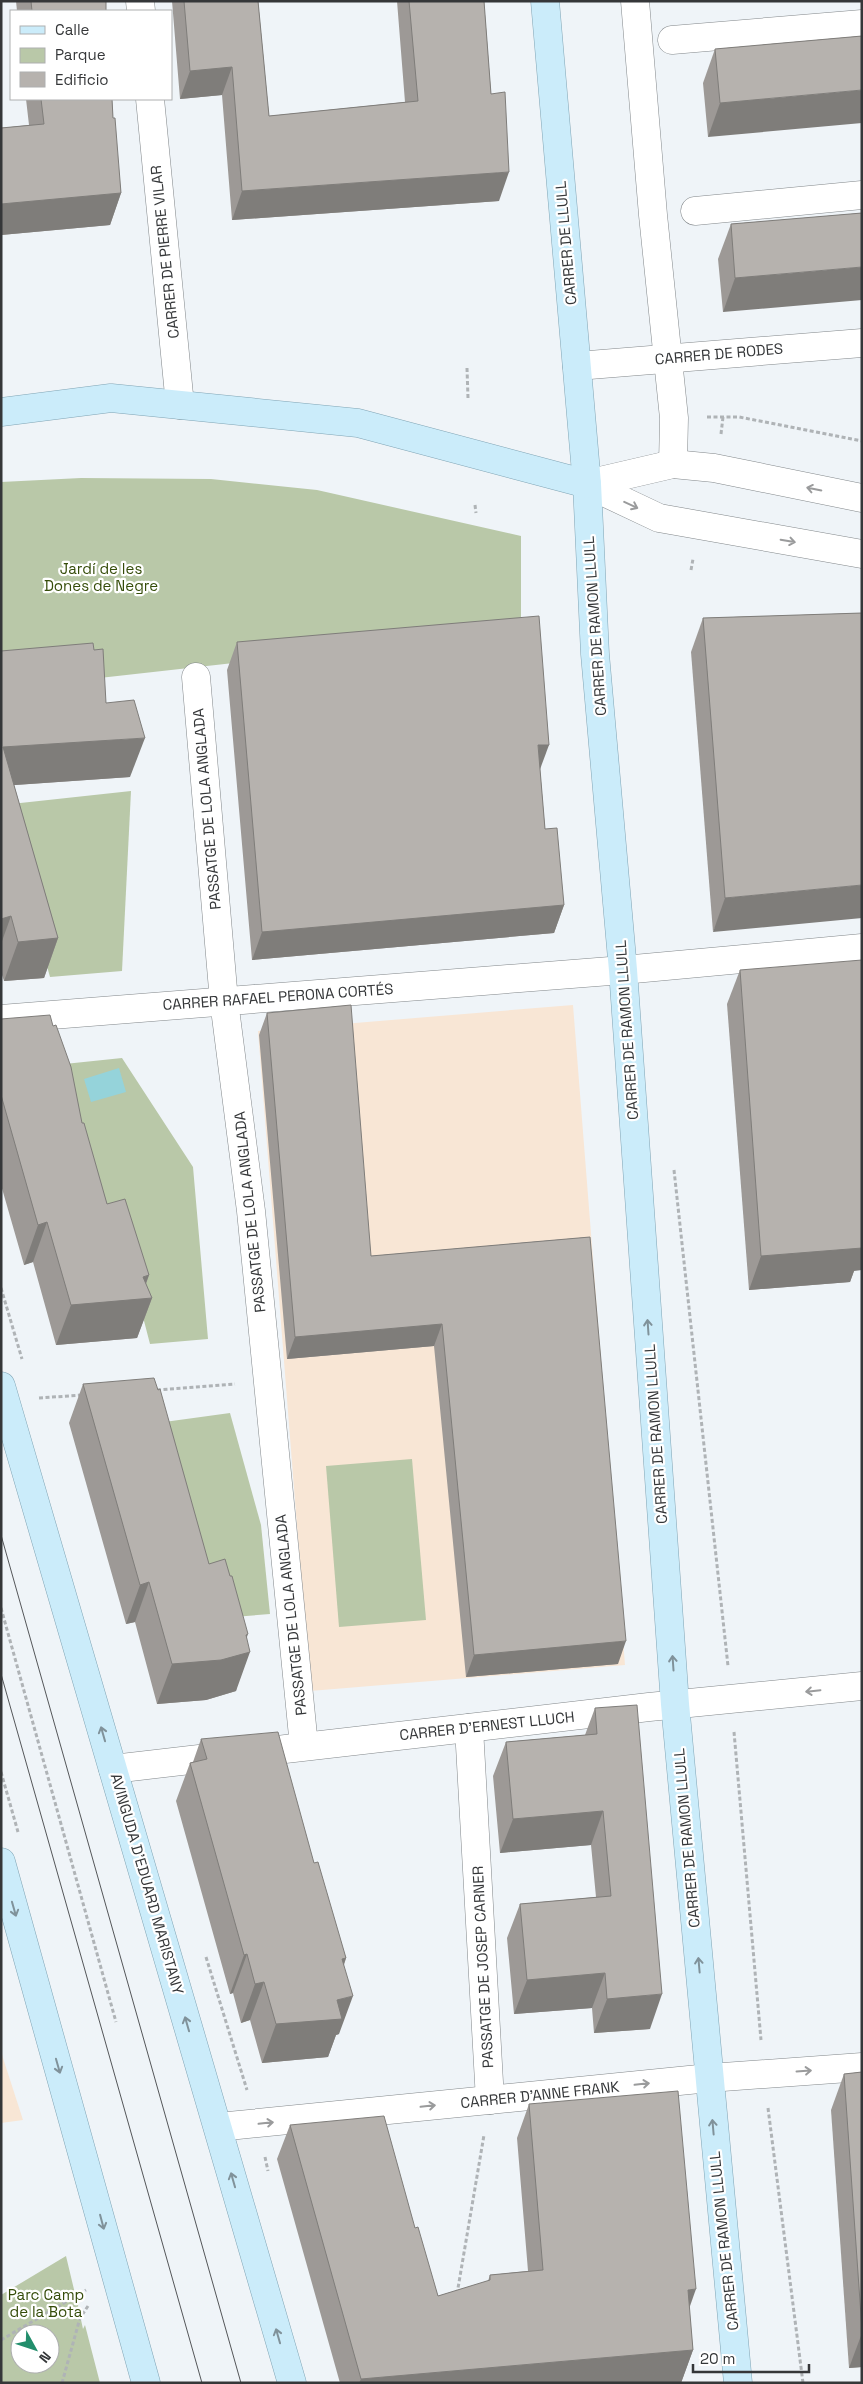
<svg xmlns="http://www.w3.org/2000/svg" width="863" height="2384" viewBox="0 0 863 2384" font-family="'Space Grotesk',sans-serif">
	<rect width="100%" height="100%" fill="#eff4f8"/>
	<g fill="#f8e6d5">
		<path d="M573,1005l52,660 -315,26 -52,-660z"/>
		<path d="M1,2050l2,8 20,62 -22,3z"/>
	</g>
	<g fill="#b9c8a8" fill-rule="evenodd">
		<path d="M81,478l130,1 106,11 204,46v95l-520,58v-207z"/>
		<path d="M131,791l-9,180 -72,6 -48,-172z"/>
		<path d="M122,1058l71,109 15,172 -58,5 -28,-108 -18,2 -49,-173z"/>
		<path d="M230,1413l31,112 9,89 -37,3 -30,-19 -46,-175z"/>
		<path d="M412,1459l14,161 -87,7 -13,-161z"/>
		<path d="M66,2256l11,46h2l-1,4 5,23 2,-4 15,58h-99v-88zM20,2334h30v30h-30z"/>
	</g>
	<path fill="#95d3da" d="M119,1068l7,24 -35,10 -7,-23z"/>
	<g fill="none" stroke-linecap="round" stroke-linejoin="round">
		<defs>
			<g id="minor">
				<path d="M140,1l1,10"/>
				<path d="M635,1l18,214 21,203 -1,46"/>
				<path d="M672,40l190,-16"/>
				<path d="M150,99l30,306"/>
				<path d="M695,211l167,-16"/>
				<path d="M577,366l285,-23"/>
				<path d="M587,484l72,34 203,36"/>
				<path d="M587,484l86,-20 41,4 148,30"/>
				<path d="M196,677l28,324 27,210 53,535"/>
				<path d="M1,1019l622,-49 239,-22"/>
				<path d="M469,1728l21,372"/>
				<path d="M113,1769l536,-62 213,-21"/>
				<path d="M218,2127l491,-49 153,-11"/>
			</g>
			<g id="major">
				<path d="M545,1l42,483 8,170 28,316 52,734 63,679"/>
				<path d="M1,412l110,-14 247,25 229,61"/>
				<path d="M1,1386l291,997"/>
				<path d="M1,1862l145,521"/>
			</g>
		</defs>
		<use href="#minor" stroke="#82878a" stroke-width="29"/>
		<use href="#major" stroke="#80a4b4" stroke-width="29"/>
		<g stroke="#afb3b6" stroke-width="3" stroke-dasharray="4 2.5" stroke-linecap="butt">
			<path d="M467,368l1,30"/>
			<path d="M707,417h32l123,24"/>
			<path d="M721,434l2,-17"/>
			<path d="M475,505l1,8"/>
			<path d="M691,570l2,-11"/>
			<path d="M674,1170l54,496"/>
			<path d="M1,1288l21,71"/>
			<path d="M157,1390l78,-6"/>
			<path d="M39,1398l44,-3"/>
			<path d="M1,1608l115,414"/>
			<path d="M734,1732l27,308"/>
			<path d="M1,1772l17,60"/>
			<path d="M206,1957l41,133"/>
			<path d="M768,2108l35,275"/>
			<path d="M265,2157l3,14"/>
			<path d="M457,2294l27,-159"/>
			<path d="M1,2340l85,-50"/>
			<path d="M62,2383l18,-65 8,-12"/>
		</g>
		<use href="#minor" stroke="#fff" stroke-width="28"/>
		<use href="#major" stroke="#cbecfa" stroke-width="28"/>
		<g stroke="#545659" stroke-width="1">
			<path d="M1,1535l240,848"/>
			<path d="M1,1674l201,709"/>
		</g>
	</g>
	<g fill="#9d9996">
		<path d="M16,1h90v10h-89z"/>
		<path d="M172,1h86l11,115 136,-14 -8,-101h87l7,93 8,107 -267,19 -10,-125 -42,4z"/>
		<path d="M862,36l-154,101 -5,-54 12,-34z"/>
		<path d="M26,99h86l1,19 8,75 -11,32 -109,10v-107l28,-3z"/>
		<path d="M862,213l-139,99 -5,-53 13,-35z"/>
		<path d="M862,613l-149,319 -22,-280 12,-34z"/>
		<path d="M237,642l303,128 5,59 19,76 -10,28 -302,27 -25,-290z"/>
		<path d="M94,650l12,53 24,74 -116,8 44,153 -14,40 -40,3 -3,-9v-321z"/>
		<path d="M740,970l114,301 -4,11 -101,8 -22,-286z"/>
		<path d="M267,1013l104,243 219,-19 28,427 -152,13 -32,-331 -147,13 -28,-324z"/>
		<path d="M1,1019l81,104 25,81 42,71 -3,9 6,14 -15,40 -81,7 -23,-83 -9,3 -23,-80z"/>
		<path d="M83,1384l126,180 38,74 -11,53 -30,9 -49,4 -22,-82 -9,2 -57,-201z"/>
		<path d="M595,1708l55,321 -56,4 -2,-25 -78,6 -7,-76 13,-34 76,-7 -5,-52 -91,8 -7,-77 13,-34 79,-7z"/>
		<path d="M201,1739l113,124 32,95 -2,7 -5,69 -3,1 -8,22 -66,6 -12,-43 -9,3 -8,-30 -3,1 -54,-193 14,-38 3,-1z"/>
		<path d="M862,2072v295l-13,1 -18,-258 13,-36z"/>
		<path d="M529,2104l160,205 4,41 -12,33h-341l-63,-224 13,-34 125,103 23,68 50,-15 2,-6 38,-4 -11,-133z"/>
	</g>
	<g fill="#7f7d7a">
		<path d="M232,67l-10,28 -42,4 10,-28z"/>
		<path d="M862,90v33l-154,14 12,-34z"/>
		<path d="M509,172l-10,29 -267,19 10,-29z"/>
		<path d="M121,193l-11,32 -109,10v-31z"/>
		<path d="M862,267v33l-139,12 12,-34z"/>
		<path d="M145,738l-15,39 -129,9 2,-39z"/>
		<path d="M538,745h11l-10,27z"/>
		<path d="M862,885v33l-149,14 12,-34z"/>
		<path d="M564,905l-10,28 -302,27 10,-28z"/>
		<path d="M11,916l-10,28v-25z"/>
		<path d="M58,938l-14,40 -40,3 14,-39z"/>
		<path d="M47,1222l-14,40 -9,3 14,-40z"/>
		<path d="M862,1238v32l-8,1 -4,11 -101,8 12,-34z"/>
		<path d="M149,1275l-9,24 12,-1 -15,40 -81,7 15,-40z"/>
		<path d="M442,1324l-8,22 -147,13 8,-22z"/>
		<path d="M149,1582l-14,40 -9,2 14,-39z"/>
		<path d="M248,1634l-7,20 9,-2 -14,39 -30,9 -49,4 15,-40z"/>
		<path d="M626,1641l-8,23 -152,13 8,-22z"/>
		<path d="M603,1811l-12,34 -91,8 13,-34z"/>
		<path d="M247,1954l-14,39 -3,1 14,-39z"/>
		<path d="M346,1958l-14,39 10,-38z"/>
		<path d="M605,1973l-13,35 -78,6 13,-34z"/>
		<path d="M264,1982l-14,38 -9,3 14,-39z"/>
		<path d="M662,1994l-12,35 -56,4 13,-34z"/>
		<path d="M353,1996l-14,38 -3,1 -8,22 -66,6 14,-39 61,-24z"/>
		<path d="M696,2289l-12,34 4,-33z"/>
		<path d="M862,2333v34l-13,1z"/>
		<path d="M693,2350l-12,33h-322l2,-4z"/>
	</g>
	<g fill="#b6b2ae" stroke="#7f7d7a">
		<path d="M31,1h75v10h-74z"/>
		<path d="M184,1h74l11,115 149,-15 -9,-100h75l7,93 14,-2 4,80 -267,19 -10,-124 -42,4z"/>
		<path d="M862,36v54l-142,13 -5,-54z"/>
		<path d="M41,99h71l1,19h2l6,75 -120,11v-76l43,-4z"/>
		<path d="M862,213v54l-127,11 -4,-54z"/>
		<path d="M862,613v272l-137,13 -22,-280z"/>
		<path d="M539,616l10,129h-11l7,84 12,-1 7,77 -302,27 -25,-290z"/>
		<path d="M93,643l1,7 9,-1 3,54 28,-3 11,38 -142,9 55,191 -40,4 -7,-26 -10,3v-268z"/>
		<path d="M862,960v288l-101,8 -21,-286z"/>
		<path d="M351,1005l20,251 219,-19 36,404 -152,14 -32,-331 -147,13 -28,-324z"/>
		<path d="M50,1015l3,11 3,-1 15,42 11,56h2l23,81 18,-5 24,76 -6,2 9,21 -81,7 -24,-83 -9,3 -37,-130v-76z"/>
		<path d="M154,1378l4,12 2,-1 49,175 16,-5 5,17h2l16,58 -2,1 4,17 -29,8 -49,4 -23,-82 -9,3 -57,-201z"/>
		<path d="M637,1705l25,289 -55,5 -2,-26 -78,7 -7,-76 91,-8 -8,-85 -90,8 -7,-77 91,-8 -2,-26z"/>
		<path d="M278,1732l36,131 4,-1 28,96 -4,1 11,37 -16,4 5,19 -66,5 -12,-42 -9,2 -8,-30 -3,1 -54,-192 17,-4 -6,-20z"/>
		<path d="M862,2072v258l-18,-256z"/>
		<path d="M678,2091l18,198 -8,1 5,60 -332,29 -71,-254 94,-9 31,112 3,-1 20,69 52,-16v-5l53,-5 -14,-166z"/>
	</g>
	<defs><path id="oneway-shaft" d="M-6 0H5M1.5-3L5.5 0L1.5 3" fill="none" stroke-width="1.6" stroke-linecap="round" stroke-linejoin="round" transform="scale(1.25)"/></defs>
	<g stroke="#9a9b9c">
		<use href="#oneway-shaft" transform="translate(814 489) rotate(-169)"/>
		<use href="#oneway-shaft" transform="translate(631 505) rotate(25)"/>
		<use href="#oneway-shaft" transform="translate(788 541) rotate(10)"/>
		<use href="#oneway-shaft" transform="translate(813 1691) rotate(174)"/>
		<use href="#oneway-shaft" transform="translate(804 2071) rotate(-4)"/>
		<use href="#oneway-shaft" transform="translate(642 2084) rotate(-6)"/>
		<use href="#oneway-shaft" transform="translate(428 2106) rotate(-6)"/>
		<use href="#oneway-shaft" transform="translate(266 2123) rotate(-6)"/>
	</g>
	<g stroke="#80929a">
		<use href="#oneway-shaft" transform="translate(648 1327) rotate(-94)"/>
		<use href="#oneway-shaft" transform="translate(673 1663) rotate(-94)"/>
		<use href="#oneway-shaft" transform="translate(103 1734) rotate(-106)"/>
		<use href="#oneway-shaft" transform="translate(14 1909) rotate(74)"/>
		<use href="#oneway-shaft" transform="translate(699 1965) rotate(-95)"/>
		<use href="#oneway-shaft" transform="translate(187 2024) rotate(-106)"/>
		<use href="#oneway-shaft" transform="translate(58 2066) rotate(74)"/>
		<use href="#oneway-shaft" transform="translate(713 2127) rotate(-95)"/>
		<use href="#oneway-shaft" transform="translate(233 2180) rotate(-106)"/>
		<use href="#oneway-shaft" transform="translate(102 2222) rotate(75)"/>
		<use href="#oneway-shaft" transform="translate(278 2336) rotate(-106)"/>
	</g>
	<g text-anchor="middle" stroke-width="4.5" stroke-linejoin="round" paint-order="stroke">
		<g font-size="15" fill="#353739" stroke="#fff">
			<text transform="translate(566 243) rotate(-95)" y="5">CARRER DE LLULL</text>
			<text transform="translate(165 252) rotate(-96)" y="5">CARRER DE PIERRE VILAR</text>
			<text transform="translate(719 354) rotate(-5)" y="5">CARRER DE RODES</text>
			<text transform="translate(595 626) rotate(-94)" y="5">CARRER DE RAMON LLULL</text>
			<text transform="translate(207 809) rotate(-95)" y="5">PASSATGE DE LOLA ANGLADA</text>
			<text transform="translate(278 997) rotate(-4)" y="5">CARRER RAFAEL PERONA CORTÉS</text>
			<text transform="translate(627 1030) rotate(-94)" y="5">CARRER DE RAMON LLULL</text>
			<text transform="translate(250 1212) rotate(-96)" y="5">PASSATGE DE LOLA ANGLADA</text>
			<text transform="translate(656 1434) rotate(-94)" y="5">CARRER DE RAMON LLULL</text>
			<text transform="translate(291 1615) rotate(-96)" y="5">PASSATGE DE LOLA ANGLADA</text>
			<text transform="translate(487 1726) rotate(-6)" y="5">CARRER D'ERNEST LLUCH</text>
			<text transform="translate(687 1838) rotate(-95)" y="5">CARRER DE RAMON LLULL</text>
			<text transform="translate(147 1884) rotate(74)" y="5">AVINGUDA D'EDUARD MARISTANY</text>
			<text transform="translate(483 1967) rotate(-93)" y="5">PASSATGE DE JOSEP CARNER</text>
			<text transform="translate(540 2095) rotate(-6)" y="5">CARRER D'ANNE FRANK</text>
			<text transform="translate(724 2241) rotate(-96)" y="5">CARRER DE RAMON LLULL</text>
		</g>
		<g font-size="15" fill="#354c09" stroke="#fff">
			<text x="101" y="574">Jardí de les<tspan x="101" dy="17">Dones de Negre</tspan></text>
			<text x="46" y="2300">Parc Camp<tspan x="46" dy="17">de la Bota</tspan></text>
		</g>
	</g>
	<rect width="863" height="2384" fill="none" stroke="#353739" stroke-width="5"/>
	<rect x="10" y="10" width="162" height="90" fill="#ffffff" stroke="#aeafb0"/>
	<rect x="20" y="26" width="25" height="8" fill="#cbecfa" stroke="#aeafb0"/>
	<text x="55" y="35" font-size="15" fill="#353739">Calle</text>
	<rect x="20" y="48" width="25" height="15" fill="#b9c8a8" stroke="#aeafb0"/>
	<text x="55" y="60" font-size="15" fill="#353739">Parque</text>
	<rect x="20" y="72" width="25" height="15" fill="#b6b2ae" stroke="#aeafb0"/>
	<text x="55" y="85" font-size="15" fill="#353739">Edificio</text>
	<g transform="translate(35 2349) rotate(130)"><circle r="24" fill="#ffffff" stroke="#aeafb0"/>
	<path d="M0-4L9 19L0 12L-9 19Z" fill="#228e6c"/>
	<text y="-8" font-size="14" font-weight="bold" text-anchor="middle" fill="#353739">N</text>
	</g>
	<path d="M693 2364v8h116v-8" fill="none" stroke="#353739" stroke-width="2.5"/>
	<text x="700" y="2364" font-size="15" fill="#353739" stroke="#ffffff" stroke-width="4" paint-order="stroke">20 m</text>
</svg>
